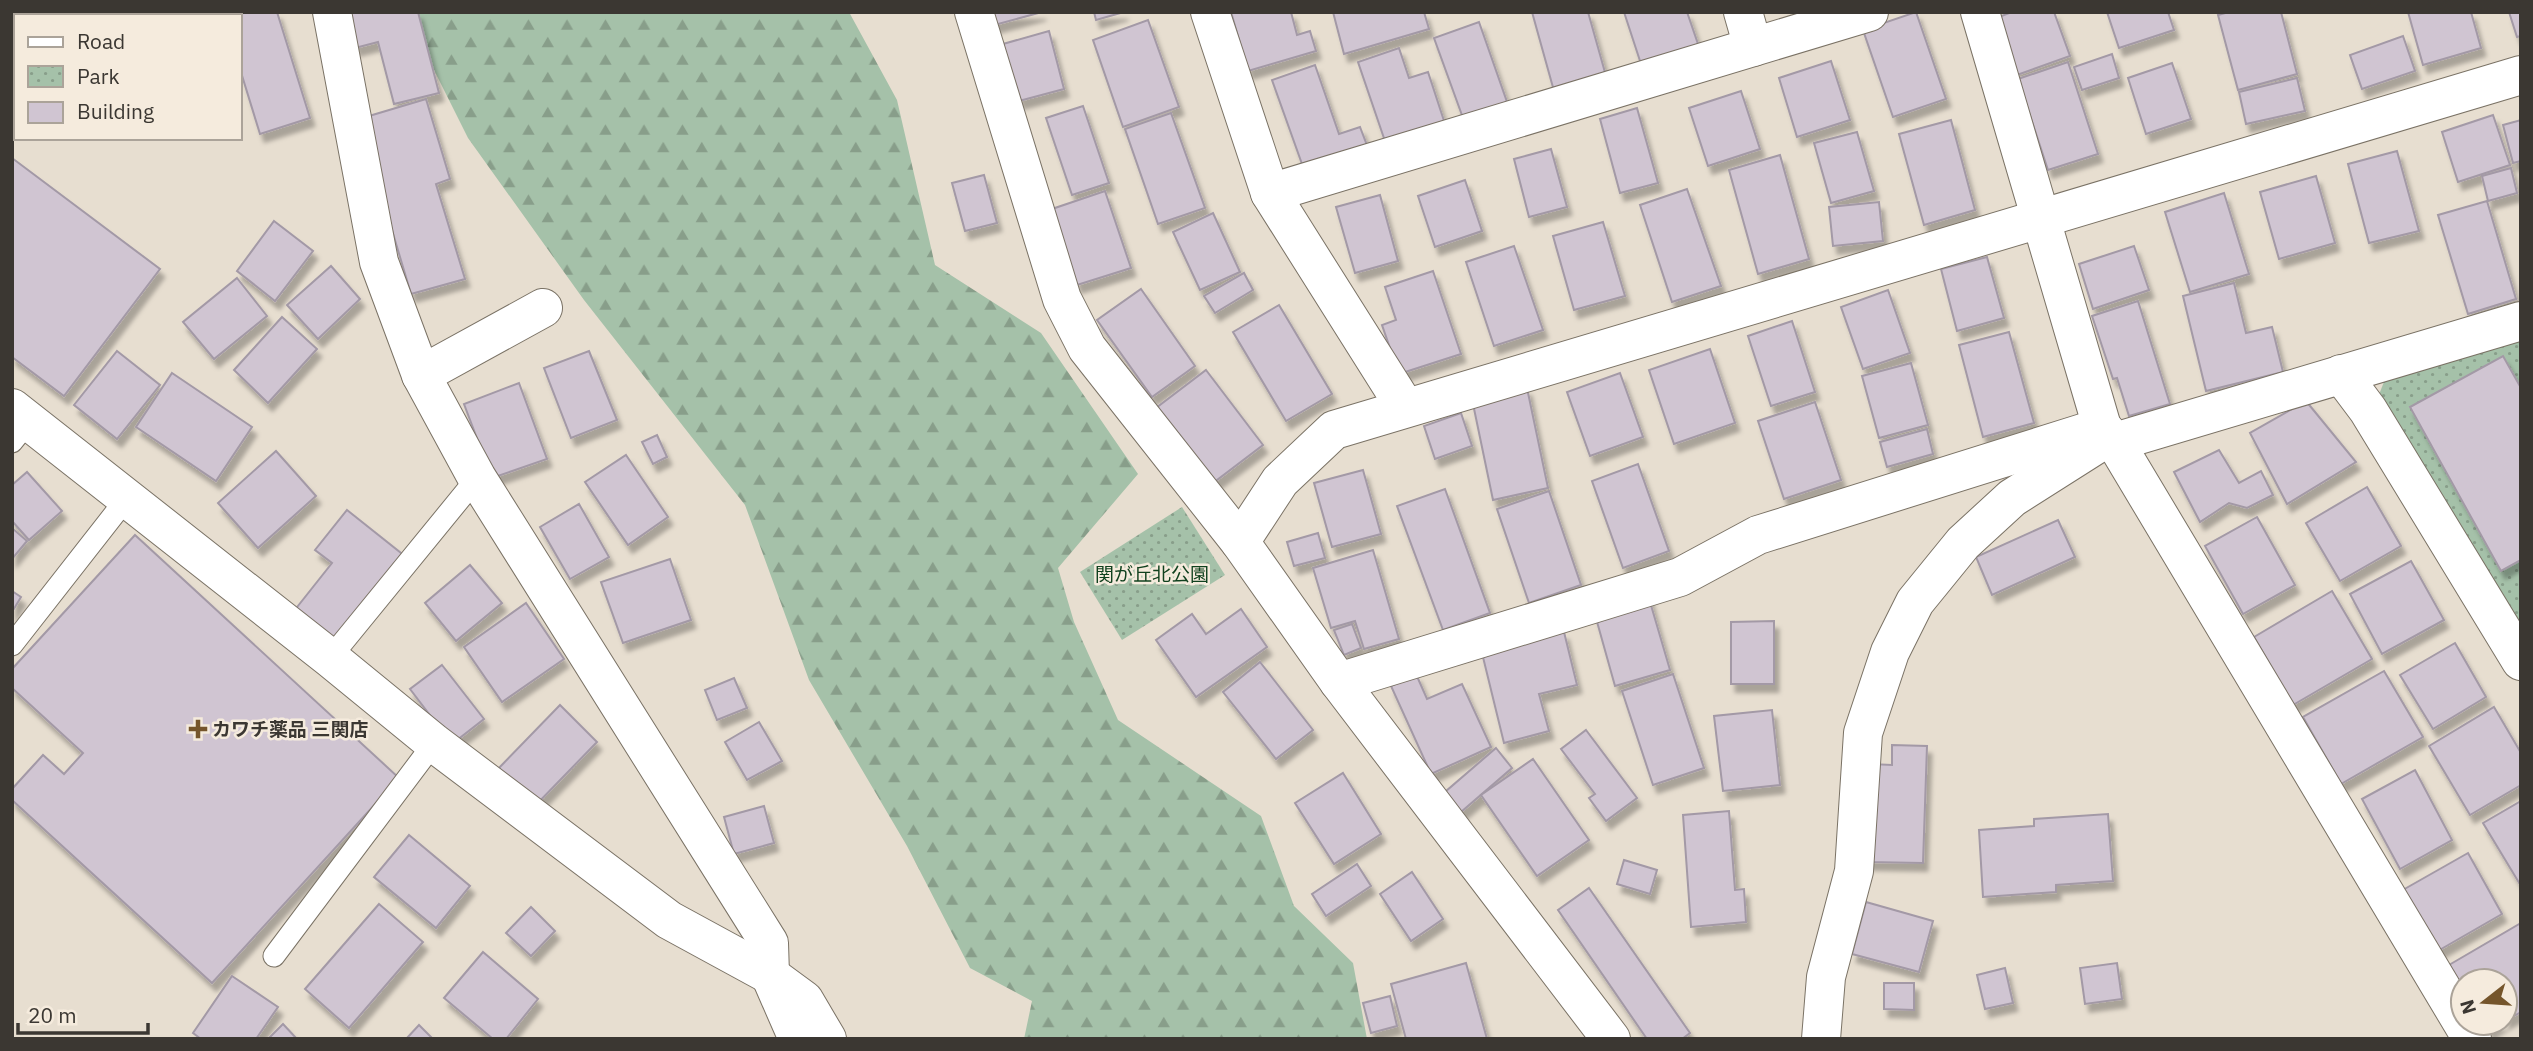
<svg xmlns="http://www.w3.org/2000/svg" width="2533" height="1051" viewBox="0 0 2533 1051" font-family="'IBM Plex Sans','Noto Sans JP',sans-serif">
	<defs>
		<pattern id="forest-firs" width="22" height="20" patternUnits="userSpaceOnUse" patternTransform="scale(1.75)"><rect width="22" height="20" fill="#a5c1a9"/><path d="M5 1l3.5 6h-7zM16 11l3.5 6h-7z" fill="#889e8a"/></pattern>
		<pattern id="park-dots" width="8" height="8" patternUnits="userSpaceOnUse" patternTransform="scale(1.75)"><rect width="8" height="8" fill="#a5c1a9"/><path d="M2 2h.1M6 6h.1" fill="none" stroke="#889e8a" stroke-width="1.8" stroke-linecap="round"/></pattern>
		<filter id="shadow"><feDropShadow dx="4.5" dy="8" stdDeviation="2" flood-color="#0004"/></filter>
	</defs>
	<rect width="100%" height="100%" fill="#e7ded0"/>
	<path fill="url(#forest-firs)" d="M405,12h444l48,88 38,165 106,68 97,141 -80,94 16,54 44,98 143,96 33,90 59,57 14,76h-343l8,-38 -62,-33 -63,-122 -98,-166 -64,-175 -161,-205 -116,-162z"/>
	<g fill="url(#park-dots)">
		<path d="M2521,335v311l-146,-241 12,-31z"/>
		<path d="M1182,507l43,68 -103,65 -42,-68z"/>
	</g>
	<g fill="#d0c5d2" stroke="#a399a6" stroke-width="2" filter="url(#shadow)">
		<path d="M14,12h81l3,4h-82v50l-4,-3z"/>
		<path d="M222,12h55l33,106 -50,16 -20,-65v-53h-17z"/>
		<path d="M346,12h72l21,81 -45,11 -16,-62 -23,6z"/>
		<path d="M983,12h59l-55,15z"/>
		<path d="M1094,12h30l-28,8z"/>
		<path d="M1231,12h60l6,23 13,-4 6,20 -68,20z"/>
		<path d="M1333,12h91l5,17 -85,25z"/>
		<path d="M1532,12h56l18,64 -52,15z"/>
		<path d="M1624,12h63l12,35 -57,20z"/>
		<path d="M1916,12l30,87 -53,18 -30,-87z"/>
		<path d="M2012,12h42l16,44 -53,19 -21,-57z"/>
		<path d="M2107,12h61l6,18 -55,18z"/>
		<path d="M2229,12h52l16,62 -59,16 -20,-75z"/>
		<path d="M2408,12h63l10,36 -58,17z"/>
		<path d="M2509,12h12v24l-4,1z"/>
		<path d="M1148,20l31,87 -56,20 -30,-87z"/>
		<path d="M1479,22l28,80 -44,16 -29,-80z"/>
		<path d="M1049,31l15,58 -45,12 -16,-57z"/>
		<path d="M2403,36l12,35 -53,18 -12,-34z"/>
		<path d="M1399,48l10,30 19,-6 18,55 -59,20 -29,-85z"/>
		<path d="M2112,54l7,24 -37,12 -8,-23z"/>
		<path d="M1831,61l19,59 -53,17 -18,-59z"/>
		<path d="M2068,62l30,92 -50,16 -30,-91z"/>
		<path d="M2172,63l19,56 -45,15 -18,-56z"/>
		<path d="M1315,65l24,69 21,-7 11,29 -64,22 -35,-98z"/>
		<path d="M2297,78l8,33 -59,13 -7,-32z"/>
		<path d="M1741,91l19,58 -52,17 -19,-58z"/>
		<path d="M426,99l24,80 -14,5 29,95 -54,15 -52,-175z"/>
		<path d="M1083,106l26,77 -37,12 -26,-77z"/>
		<path d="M1637,108l21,75 -38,10 -20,-74z"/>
		<path d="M1171,113l34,95 -47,16 -33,-95z"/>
		<path d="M2493,115l17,50 -52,17 -16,-50z"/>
		<path d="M1951,120l24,90 -51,15 -25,-91z"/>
		<path d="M2521,120v41l-8,2 -10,-38z"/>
		<path d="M1857,132l17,59 -43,12 -17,-60z"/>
		<path d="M1551,149l16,58 -38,10 -15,-58z"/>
		<path d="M2397,151l22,80 -50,12 -21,-79z"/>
		<path d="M1780,155l29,104 -51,15 -29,-104z"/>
		<path d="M12,158l148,111 -96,127 -52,-39z"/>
		<path d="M2511,168l6,25 -29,8 -6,-25z"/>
		<path d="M984,175l13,48 -32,8 -13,-48z"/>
		<path d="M2316,176l19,67 -56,16 -19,-67z"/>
		<path d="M1465,180l17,51 -47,16 -17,-51z"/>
		<path d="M1687,189l34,97 -49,16 -32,-97z"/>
		<path d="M1105,191l26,77 -54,17 -25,-76z"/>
		<path d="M2224,193l25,81 -59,18 -25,-80z"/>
		<path d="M1380,195l18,66 -43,12 -19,-66z"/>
		<path d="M2487,201l29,98 -48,15 -30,-99z"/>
		<path d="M1879,202l4,39 -50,5 -4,-39z"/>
		<path d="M1213,213l27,59 -40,18 -27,-58z"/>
		<path d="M274,221l39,30 -38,50 -38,-30z"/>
		<path d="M1603,222l22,74 -51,14 -21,-74z"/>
		<path d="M1514,246l29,84 -49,16 -28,-84z"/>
		<path d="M2134,246l15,44 -56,19 -14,-45z"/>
		<path d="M1987,257l17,61 -47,13 -16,-62z"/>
		<path d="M331,266l29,33 -42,40 -31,-34z"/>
		<path d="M1433,271l28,83 -62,20 -17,-49 14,-5 -11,-33z"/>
		<path d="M1244,273l9,17 -38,23 -11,-17z"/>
		<path d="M237,278l30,38 -53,43 -31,-37z"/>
		<path d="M2234,283l12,50 26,-6 11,45 -77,19 -23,-95z"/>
		<path d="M1141,289l54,77 -43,31 -55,-77z"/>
		<path d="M1888,290l22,63 -47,16 -22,-62z"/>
		<path d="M2138,301l32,103 -41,12 -12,-38 -4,1 -21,-63z"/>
		<path d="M1279,305l53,89 -46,27 -53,-89z"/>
		<path d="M282,317l35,32 -49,54 -34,-33z"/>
		<path d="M1792,321l23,71 -44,14 -23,-70z"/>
		<path d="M2009,332l25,91 -51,14 -24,-92z"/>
		<path d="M1710,349l25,74 -61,21 -25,-74z"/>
		<path d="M117,351l43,34 -43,54 -43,-34z"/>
		<path d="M589,351l28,69 -46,18 -27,-70z"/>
		<path d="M2503,356l18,32v172l-20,11 -91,-164z"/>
		<path d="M1911,363l17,62 -49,13 -17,-62z"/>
		<path d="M1206,370l57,75 -50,38 -57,-75z"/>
		<path d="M172,373l80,54 -36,54 -80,-54z"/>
		<path d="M1620,373l23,64 -53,19 -23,-64z"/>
		<path d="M519,383l28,76 -55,19 -28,-74z"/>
		<path d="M1527,388l21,100 -55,12 -21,-101z"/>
		<path d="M2306,401l50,61 -69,42 -37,-71z"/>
		<path d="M1815,402l26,78 -57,19 -26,-78z"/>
		<path d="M1461,413l11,33 -37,13 -11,-33z"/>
		<path d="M1927,429l6,25 -46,13 -7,-25z"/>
		<path d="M657,435l10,22 -14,7 -11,-22z"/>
		<path d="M2219,450l20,33 22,-12 12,24 -26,13 -18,-5 -29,19 -26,-50z"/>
		<path d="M276,451l40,45 -58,52 -40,-45z"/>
		<path d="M626,455l42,62 -40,28 -43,-63z"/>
		<path d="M1638,464l31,87 -46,17 -31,-87z"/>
		<path d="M1363,470l18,64 -49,13 -18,-64z"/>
		<path d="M27,472l35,39 -33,29 -17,-19v-36z"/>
		<path d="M2367,487l34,59 -61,35 -34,-58z"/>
		<path d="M1445,489l45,124 -47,17 -46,-124z"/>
		<path d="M1549,491l32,94 -52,18 -32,-94z"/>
		<path d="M579,504l30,53 -39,22 -30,-52z"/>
		<path d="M347,510l59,47 -73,93 -43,-34 42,-53 -17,-13z"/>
		<path d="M2257,517l38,68 -52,29 -38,-68z"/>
		<path d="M2058,520l17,37 -83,38 -16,-38z"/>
		<path d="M12,528l15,13 -15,18z"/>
		<path d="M1318,533l7,25 -31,8 -7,-24z"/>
		<path d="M135,535l264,243 -187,205 -200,-183v-11l31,-34 21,19 19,-21 -71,-65v-19z"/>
		<path d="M1373,550l26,89 -35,10 -9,-28 -24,7 -18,-60z"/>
		<path d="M670,559l21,61 -68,23 -22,-61z"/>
		<path d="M2411,561l33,59 -62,34 -32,-60z"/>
		<path d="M470,565l32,38 -46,38 -31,-38z"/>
		<path d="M12,591l9,6 -9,15z"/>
		<path d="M2332,591l40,68 -79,46 -39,-68z"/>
		<path d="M1648,595l22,75 -55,16 -21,-75z"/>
		<path d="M526,603l38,56 -62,43 -38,-55z"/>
		<path d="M1241,609l26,38 -71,50 -40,-57 36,-26 14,20z"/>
		<path d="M1774,621v63h-43v-62z"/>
		<path d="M1352,624l9,24 -17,7 -10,-25z"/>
		<path d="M1564,632l13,53 -38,9 10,37 -45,12 -22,-90z"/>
		<path d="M2455,643l31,54 -53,32 -33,-54z"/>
		<path d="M1260,662l53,68 -37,29 -53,-67z"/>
		<path d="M442,665l42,54 -32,25 -42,-55z"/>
		<path d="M2384,671l39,66 -82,47 -38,-67z"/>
		<path d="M1416,674l11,25 35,-15 29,63 -60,27 -40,-88z"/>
		<path d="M1673,674l31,94 -51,17 -31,-94z"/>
		<path d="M734,678l13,30 -30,12 -12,-30z"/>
		<path d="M560,705l37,37 -65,67 -37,-37z"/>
		<path d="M2494,707l27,46v32l-51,30 -41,-69z"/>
		<path d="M1772,710l8,75 -57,6 -9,-75z"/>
		<path d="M759,722l23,39 -35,19 -22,-38z"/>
		<path d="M1586,730l51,68 -31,23 -17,-23 6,-4 -34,-45z"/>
		<path d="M1892,745l35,1 -4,117 -56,-1 4,-98 21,1z"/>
		<path d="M1496,748l16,20 -51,44 -16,-20z"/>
		<path d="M1533,759l56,81 -52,36 -56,-81z"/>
		<path d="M2415,770l37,70 -52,29 -38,-70z"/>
		<path d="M1343,773l38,61 -47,30 -39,-61z"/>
		<path d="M2521,801v85l-38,-63z"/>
		<path d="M764,806l10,37 -40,11 -10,-37z"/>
		<path d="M1729,811l6,79 9,-1 2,33 -55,5 -8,-112z"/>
		<path d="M2108,814l5,67 -57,4v7l-73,5 -4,-67 55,-4v-7z"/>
		<path d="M409,835l61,51 -34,42 -62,-51z"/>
		<path d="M2468,853l34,61 -66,38 -35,-61z"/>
		<path d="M1624,860l33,10 -7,24 -33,-10z"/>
		<path d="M1357,864l14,22 -45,30 -14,-22z"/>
		<path d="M1412,872l31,47 -32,22 -31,-47z"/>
		<path d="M1589,888l101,145 -8,6h-35l-89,-129z"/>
		<path d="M1866,902l67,19 -14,51 -67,-18z"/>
		<path d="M379,904l44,38 -74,86 -44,-39z"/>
		<path d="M531,907l24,24 -24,25 -25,-23z"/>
		<path d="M2521,923v89l-16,9v-40h-42v7l-14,-23z"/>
		<path d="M483,952l55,47 -32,40h-13l-49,-41z"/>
		<path d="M1466,963l21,76h-81l-15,-55z"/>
		<path d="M2117,963l5,36 -37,5 -5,-36z"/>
		<path d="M2005,968l8,35 -28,6 -8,-34z"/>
		<path d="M232,976l46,31 -22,32h-55l-8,-6z"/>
		<path d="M1884,983h30v27l-30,-1z"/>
		<path d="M1390,996l7,30 -26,7 -8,-30z"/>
		<path d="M2484,1023h18l-13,8z"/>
		<path d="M283,1024l14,15h-29z"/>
		<path d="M419,1025l14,14h-27z"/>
	</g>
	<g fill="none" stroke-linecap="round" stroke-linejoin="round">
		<defs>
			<g id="service">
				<path d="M12,442l17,-21"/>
				<path d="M12,645l115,-147"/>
				<path d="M330,658l147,-180"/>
				<path d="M274,956l160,-213"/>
			</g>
			<g id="minor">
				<path d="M332,12l47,250 42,113 56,103 292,465 1,32 28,64"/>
				<path d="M974,12l88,287 25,49 153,194"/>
				<path d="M1210,12l60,181 135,214"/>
				<path d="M1743,12l10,35"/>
				<path d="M1980,12l122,415"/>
				<path d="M1270,193l599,-181"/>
				<path d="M2341,374l27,36 153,251"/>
				<path d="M421,375l122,-67"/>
				<path d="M12,408l318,250 104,85 235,177 101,55 34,25 23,39"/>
				<path d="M2115,442l357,597"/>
				<path d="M1339,682l341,-105 78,-42 344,-108 13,15 406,-121"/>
				<path d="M1821,1039l5,-62 28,-106 9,-138 27,-81 25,-50 48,-59 49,-45 85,-54"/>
			</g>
			<path id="tertiary" d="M1611,1039l-272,-357 -99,-140 40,-61 54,-51 1187,-355"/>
		</defs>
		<use href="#service" stroke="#7a7265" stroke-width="23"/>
		<use href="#minor" stroke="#7a7265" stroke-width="40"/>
		<use href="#tertiary" stroke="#7a7265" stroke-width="40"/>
		<use href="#service" stroke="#fff" stroke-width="21"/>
		<use href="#minor" stroke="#fff" stroke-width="38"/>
		<use href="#tertiary" stroke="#fff" stroke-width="38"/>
	</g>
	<path fill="#75552b" stroke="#f5ebdd" stroke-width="2.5" d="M194.5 718.5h7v7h7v7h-7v7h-7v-7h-7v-7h7z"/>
	<g text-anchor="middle" stroke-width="5" stroke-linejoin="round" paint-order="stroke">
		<g font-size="19" fill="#10411e" stroke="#f5ebdd">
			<text x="1152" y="581">関が丘北公園</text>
		</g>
		<g font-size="19" font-weight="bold" fill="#3b3732" stroke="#f5ebdd" text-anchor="start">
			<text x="212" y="736">カワチ薬品 三関店</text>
		</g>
	</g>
	<rect width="2533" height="1051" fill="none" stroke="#3b3732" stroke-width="28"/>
	<rect x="14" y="14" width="228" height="126" fill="#f5ebdd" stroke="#aba399" stroke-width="2"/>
	<rect x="28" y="37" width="35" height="10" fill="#ffffff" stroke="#aba399" stroke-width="2"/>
	<text x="77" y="49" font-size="21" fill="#3b3732">Road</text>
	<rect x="28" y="66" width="35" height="21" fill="url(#park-dots)" stroke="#aba399" stroke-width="2"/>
	<text x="77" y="84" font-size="21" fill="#3b3732">Park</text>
	<rect x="28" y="102" width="35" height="21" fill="#d0c5d2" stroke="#aba399" stroke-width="2"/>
	<text x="77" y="119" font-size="21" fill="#3b3732">Building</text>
	<g transform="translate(2484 1002) rotate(253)"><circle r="33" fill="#f5ebdd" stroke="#aba399" stroke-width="2"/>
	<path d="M0-5L12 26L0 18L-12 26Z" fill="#75552b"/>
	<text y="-10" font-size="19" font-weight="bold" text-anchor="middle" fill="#3b3732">N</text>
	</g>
	<path d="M18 1023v10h130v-10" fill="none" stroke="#3b3732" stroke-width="3.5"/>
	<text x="28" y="1023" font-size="21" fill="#3b3732" stroke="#f5ebdd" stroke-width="5" paint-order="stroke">20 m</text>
</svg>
